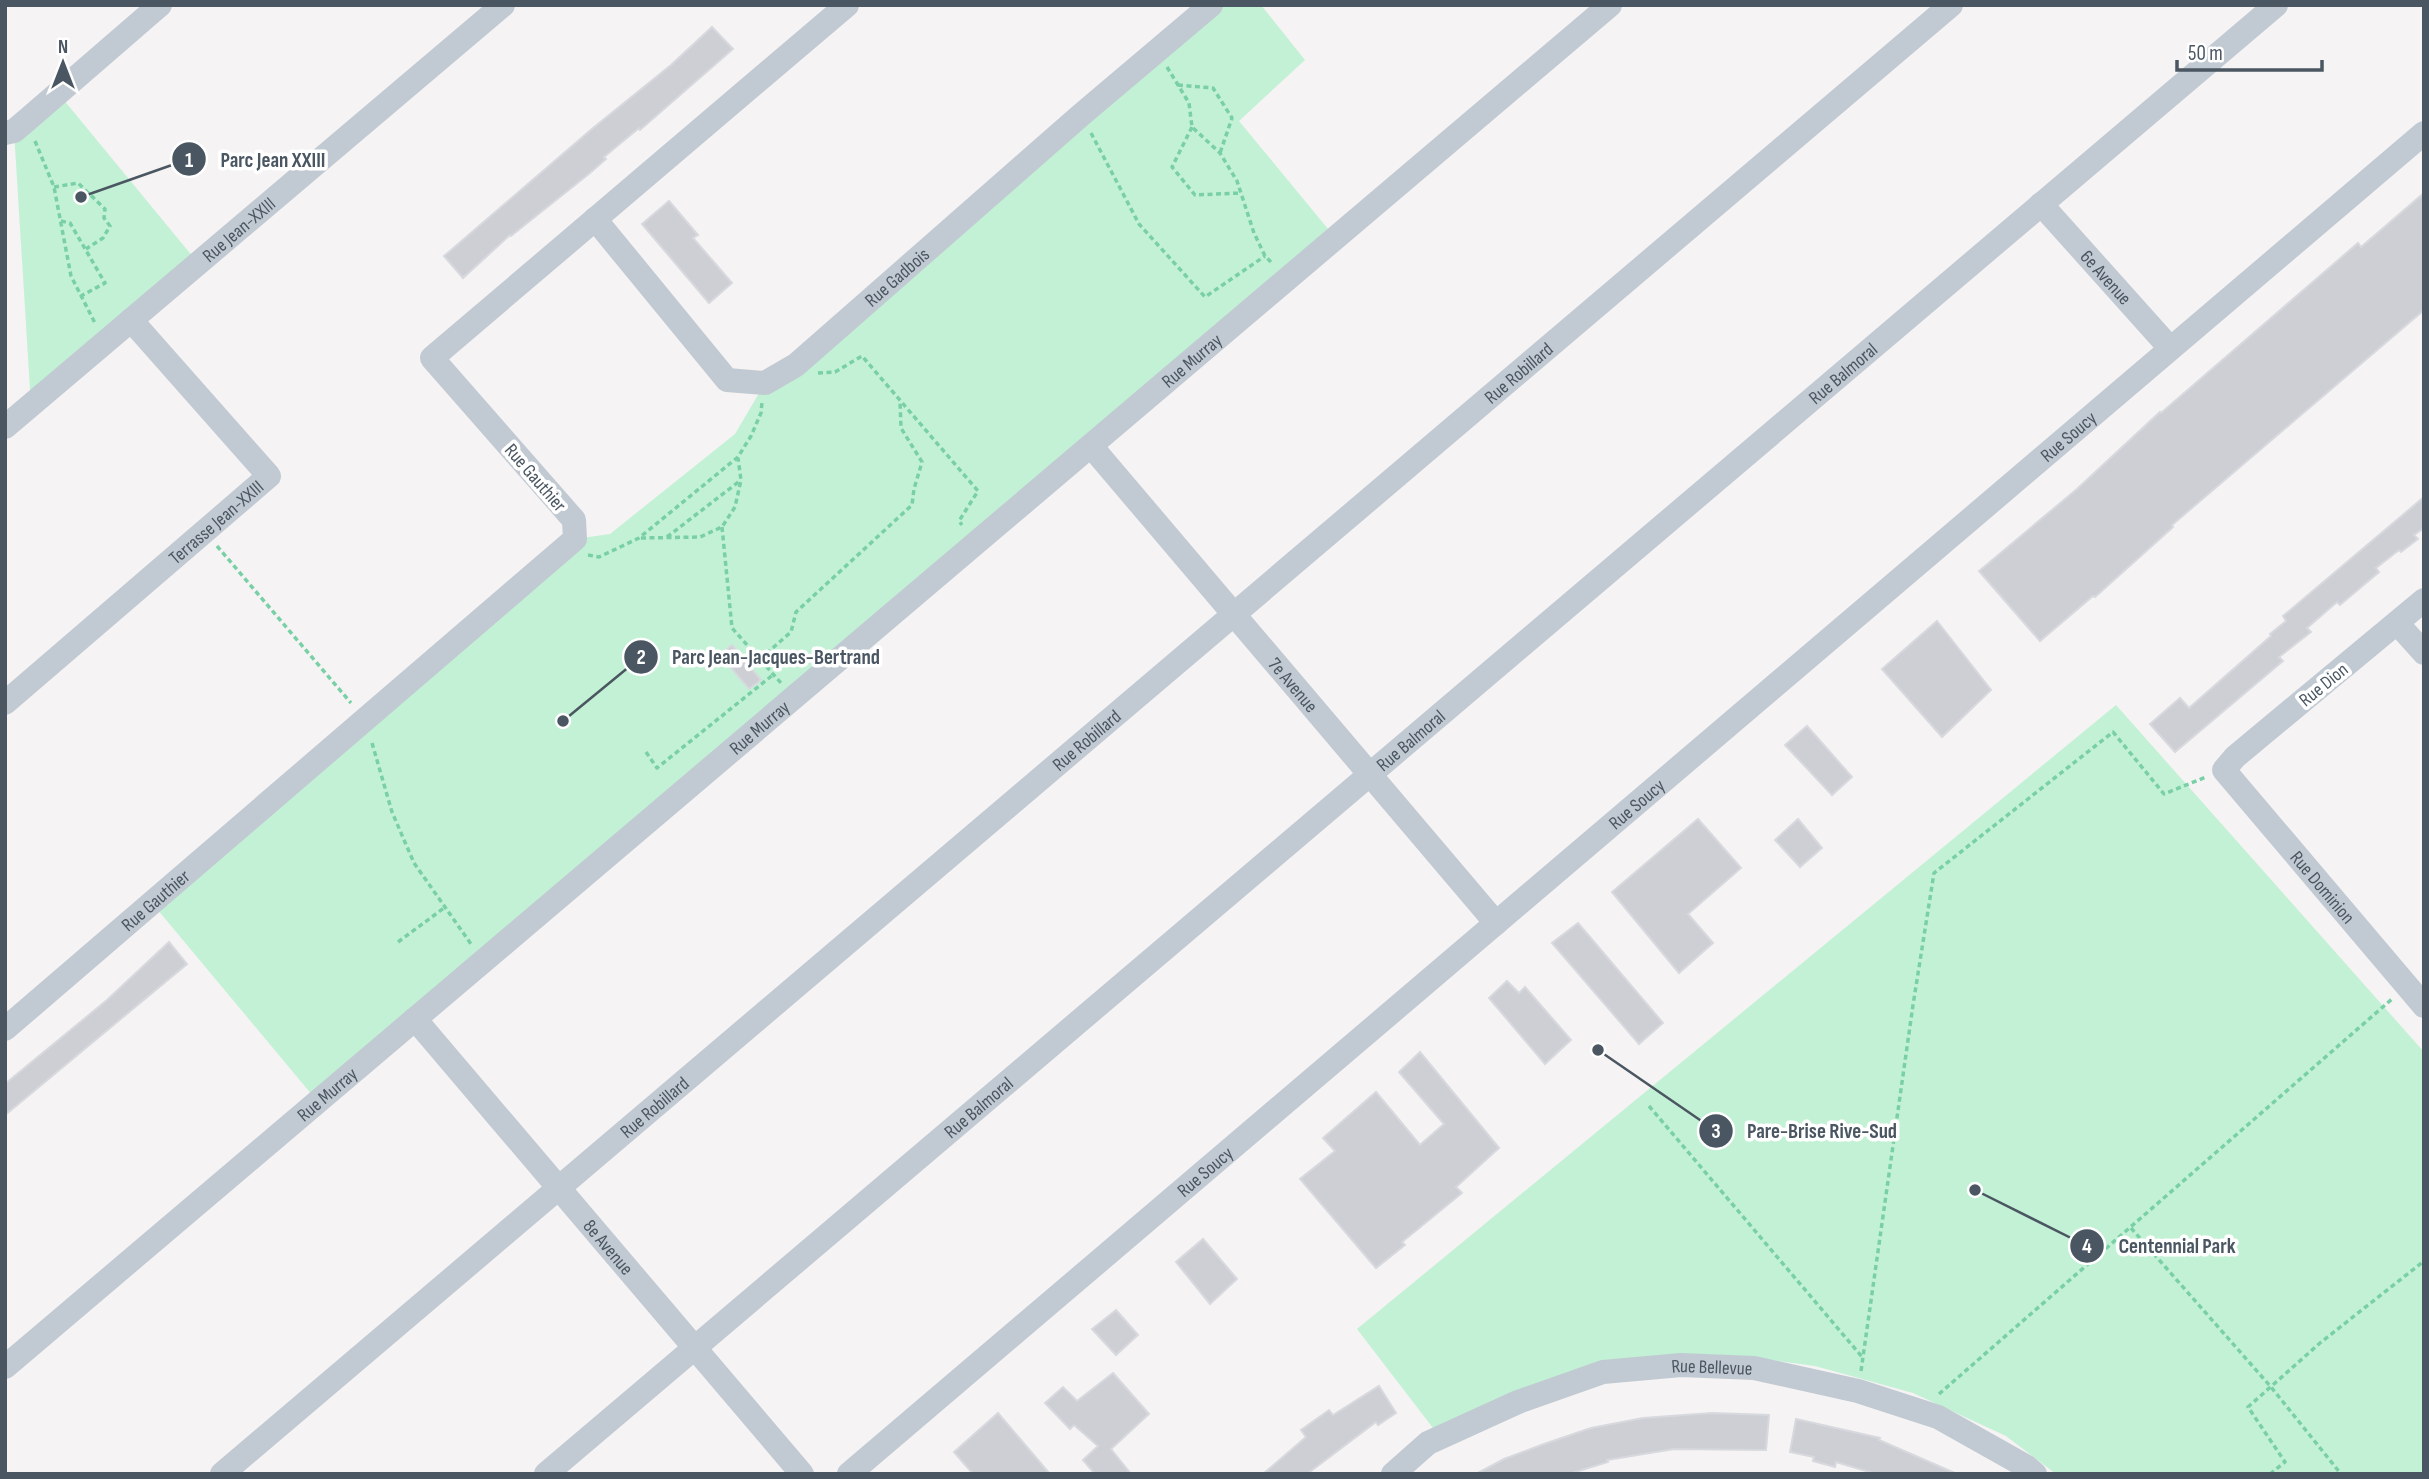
<svg xmlns="http://www.w3.org/2000/svg" width="2429" height="1479" viewBox="0 0 2429 1479" font-family="'Sofia Sans Condensed',sans-serif">
	<rect width="100%" height="100%" fill="#f5f3f3"/>
	<g fill="#c3f1d5">
		<path d="M1212,5h49l44,55 -66,61 94,114 -1015,867 -166,-199 423,-364 35,-5 125,-100 30,-51z"/>
		<path d="M58,93l140,170 -167,142 -17,-274z"/>
		<path d="M2116,705l308,347v422h-368l-50,-38 -93,-43 -98,-27 -75,-10 -83,3 -224,69 -76,-99z"/>
	</g>
	<g fill="#cdcfd5" stroke="#d7d9de" stroke-width="2">
		<path d="M712,27l21,22 -93,81 -1,-2 -35,29 2,2 -16,14 -79,63 -1,-1 -47,43 -19,-22 149,-128 78,-63z"/>
		<path d="M2424,193v117l-252,215 1,2 -78,70 -2,-1 -53,45 -61,-70 98,-82 83,-77 1,1 197,-170 3,4z"/>
		<path d="M669,201l29,34 -5,3 39,45 -23,20 -67,-79z"/>
		<path d="M2424,497v31l-10,7 4,4 -17,13 -2,-2 -23,18 3,4 -39,33 -3,-3 -30,26 4,4 -32,25 4,4 -108,91 -25,-28 30,-26 9,10 82,-72 -1,-2 16,-13 -3,-5z"/>
		<path d="M1937,621l54,69 -49,47 -60,-68z"/>
		<path d="M732,645l29,35 -12,9 -29,-34z"/>
		<path d="M1807,726l45,51 -20,18 -47,-50z"/>
		<path d="M1698,819l43,49 -53,46 25,29 -34,30 -67,-81z"/>
		<path d="M1798,819l24,29 -22,19 -25,-27z"/>
		<path d="M1578,923l85,100 -24,21 -87,-101z"/>
		<path d="M169,942l18,22 -182,151v-31l102,-84z"/>
		<path d="M1507,981l12,12 6,-6 46,53 -26,24 -56,-66z"/>
		<path d="M1420,1052l79,96 -43,39 6,6 -60,49 3,3 -29,23 -76,-89 35,-28 -12,-13 53,-46 44,53 24,-21 -45,-52z"/>
		<path d="M1203,1239l34,40 -27,25 -34,-42z"/>
		<path d="M1116,1310l22,25 -22,20 -24,-26z"/>
		<path d="M1113,1373l36,41 -38,35 20,25h-36l-12,-14 15,-14 -24,-21 -4,4 -25,-26 18,-16 14,14z"/>
		<path d="M1379,1386l17,27 -18,12 -2,-3 -69,52h-44l43,-37 -5,-7 28,-20 4,5z"/>
		<path d="M998,1413l52,61h-77l-19,-22z"/>
		<path d="M1712,1413l57,2 -3,35 -92,-1 -67,11 1,2 -39,12h-93l28,-15 40,-15 47,-16 52,-10z"/>
		<path d="M1796,1419l84,19 -1,2 78,34h-81l-40,-12 -1,5 -22,-6 1,-4 -24,-5z"/>
	</g>
	<g fill="none" stroke-linecap="round" stroke-linejoin="round">
		<g stroke="#7ad0a6" stroke-width="3.5" stroke-dasharray="5 3.5" stroke-linecap="butt">
			<path d="M1167,67l22,36 3,24 28,26 17,28 17,52 11,23 7,7"/>
			<path d="M1178,85l35,3 19,30 -12,35"/>
			<path d="M1192,127l-20,40 23,28 46,-2"/>
			<path d="M1091,133l48,91 66,73 60,-41"/>
			<path d="M35,141l19,46 17,89 25,49"/>
			<path d="M54,187l24,-4 27,26 -1,9 6,8 -7,12 -17,11"/>
			<path d="M61,221l9,2 35,60 -24,13"/>
			<path d="M818,373l17,-1 27,-16 116,135 -19,30 3,4"/>
			<path d="M722,527l10,101 49,55"/>
			<path d="M667,537l74,-57"/>
			<path d="M641,538l59,-1 22,-10 13,-20 6,-27 -3,-22"/>
			<path d="M217,546l134,157"/>
			<path d="M588,555l11,2 40,-19 99,-81 13,-21 10,-23 1,-11"/>
			<path d="M760,659l31,-27 5,-20 116,-107 2,-16 8,-27 -21,-34 -1,-27"/>
			<path d="M372,743l20,69 22,51 57,81"/>
			<path d="M646,752l11,16 117,-94"/>
			<path d="M398,942l46,-34"/>
			<path d="M1649,1106l214,252"/>
			<path d="M2131,1228l140,159 70,87"/>
			<path d="M1861,1371l52,-366 21,-132 179,-141 51,62 42,-17"/>
			<path d="M1939,1394l453,-395"/>
			<path d="M2270,1474l15,-12 -37,-55 72,-64 104,-82"/>
		</g>
		<g stroke="#c1cad2" stroke-width="24">
			<path d="M5,133l9,-2 13,-11 133,-115"/>
			<path id="s1" d="M2041,204l129,144"/>
			<path id="s2" d="M595,219l132,161 38,3 31,-18 285,-250 130,-110"/>
			<path id="s3" d="M5,427l498,-422"/>
			<path id="s4" d="M1091,446l405,477"/>
			<path id="s5" d="M2424,600l-189,157 -11,13 200,236"/>
			<path d="M2397,623l27,30"/>
			<path id="s6" d="M5,703l264,-227 -138,-156"/>
			<path id="s7" d="M415,1019l387,455"/>
			<path id="s8" d="M5,1029l570,-490 -1,-19 -142,-162 415,-353"/>
			<path id="s9" d="M5,1367l1605,-1362"/>
			<path id="s10" d="M222,1474l1729,-1469"/>
			<path id="s11" d="M546,1474l1730,-1469"/>
			<path id="s12" d="M849,1474l1575,-1341"/>
			<path id="s13" d="M1393,1474l35,-31 90,-41 85,-30 78,-7 73,3 104,23 80,26 89,50 8,7"/>
		</g>
	</g>
	<g text-anchor="middle" stroke-width="7" stroke-linejoin="round" paint-order="stroke">
		<g font-size="19" fill="#4a5661" stroke="#fff">
			<text dy="7" stroke="none"><textPath href="#s3" startOffset="306">Rue Jean-XXIII</textPath></text>
			<text dy="7" stroke="none"><textPath href="#s1" startOffset="98">6e Avenue</textPath></text>
			<text dy="7" stroke="none"><textPath href="#s2" startOffset="416">Rue Gadbois</textPath></text>
			<text dy="7" stroke="none"><textPath href="#s9" startOffset="1556">Rue Murray</textPath></text>
			<text dy="7" stroke="none"><textPath href="#s10" startOffset="1701">Rue Robillard</textPath></text>
			<text dy="7" stroke="none"><textPath href="#s11" startOffset="1701">Rue Balmoral</textPath></text>
			<text dy="7" stroke="none"><textPath href="#s12" startOffset="1601">Rue Soucy</textPath></text>
			<text transform="translate(536 477) rotate(49)" y="7">Rue Gauthier</text>
			<text dy="7" stroke="none"><textPath href="#s6" startOffset="278">Terrasse Jean-XXIII</textPath></text>
			<text dy="7" stroke="none"><textPath href="#s4" startOffset="313">7e Avenue</textPath></text>
			<text transform="translate(2323 684) rotate(-39)" y="7">Rue Dion</text>
			<text dy="7" stroke="none"><textPath href="#s9" startOffset="989">Rue Murray</textPath></text>
			<text dy="7" stroke="none"><textPath href="#s10" startOffset="1134">Rue Robillard</textPath></text>
			<text dy="7" stroke="none"><textPath href="#s11" startOffset="1134">Rue Balmoral</textPath></text>
			<text dy="7" stroke="none"><textPath href="#s12" startOffset="1034">Rue Soucy</textPath></text>
			<text dy="7" stroke="none"><textPath href="#s5" startOffset="416">Rue Dominion</textPath></text>
			<text dy="7" stroke="none"><textPath href="#s8" startOffset="198">Rue Gauthier</textPath></text>
			<text dy="7" stroke="none"><textPath href="#s9" startOffset="422">Rue Murray</textPath></text>
			<text dy="7" stroke="none"><textPath href="#s11" startOffset="567">Rue Balmoral</textPath></text>
			<text dy="7" stroke="none"><textPath href="#s10" startOffset="567">Rue Robillard</textPath></text>
			<text dy="7" stroke="none"><textPath href="#s12" startOffset="467">Rue Soucy</textPath></text>
			<text dy="7" stroke="none"><textPath href="#s7" startOffset="299">8e Avenue</textPath></text>
			<text dy="7" stroke="none"><textPath href="#s13" startOffset="345">Rue Bellevue</textPath></text>
		</g>
	</g>
	<path fill="none" stroke="#4a5661" stroke-width="2.5" d="M81 197L189 159M563 721L641 657M1598 1050L1716 1131M1975 1190L2087 1246"/>
	<g fill="#4a5661" stroke="#fff" stroke-width="2.5">
		<circle cx="81" cy="197" r="7"/>
		<circle cx="563" cy="721" r="7"/>
		<circle cx="1598" cy="1050" r="7"/>
		<circle cx="1975" cy="1190" r="7"/>
		<circle cx="189" cy="159" r="18"/>
		<circle cx="641" cy="657" r="18"/>
		<circle cx="1716" cy="1131" r="18"/>
		<circle cx="2087" cy="1246" r="18"/>
	</g>
	<g font-size="21" text-anchor="middle" font-weight="bold" fill="#fff">
		<text x="189" y="167">1</text>
		<text x="641" y="664">2</text>
		<text x="1716" y="1138">3</text>
		<text x="2087" y="1253">4</text>
	</g>
	<g font-size="21" text-anchor="middle" font-weight="bold" fill="#4a5661" stroke="#fff" stroke-width="7" stroke-linejoin="round" paint-order="stroke">
		<text x="273" y="167">Parc Jean XXIII</text>
		<text x="776" y="664">Parc Jean-Jacques-Bertrand</text>
		<text x="1822" y="1138">Pare-Brise Rive-Sud</text>
		<text x="2177" y="1253">Centennial Park</text>
	</g>
	<rect width="2429" height="1479" fill="none" stroke="#4a5661" stroke-width="14"/>
	<g transform="translate(63 63)" stroke="#ffffff" stroke-width="5" paint-order="stroke">
	<path d="M0-5L12 26L0 18L-12 26Z" fill="#4a5661"/>
	<text y="-10" font-size="19" font-weight="bold" text-anchor="middle" fill="#4a5661">N</text>
	</g>
	<path d="M2177 60v10h145v-10" fill="none" stroke="#4a5661" stroke-width="3.5"/>
	<text x="2188" y="60" font-size="21" fill="#4a5661" stroke="#ffffff" stroke-width="5" paint-order="stroke">50 m</text>
</svg>
